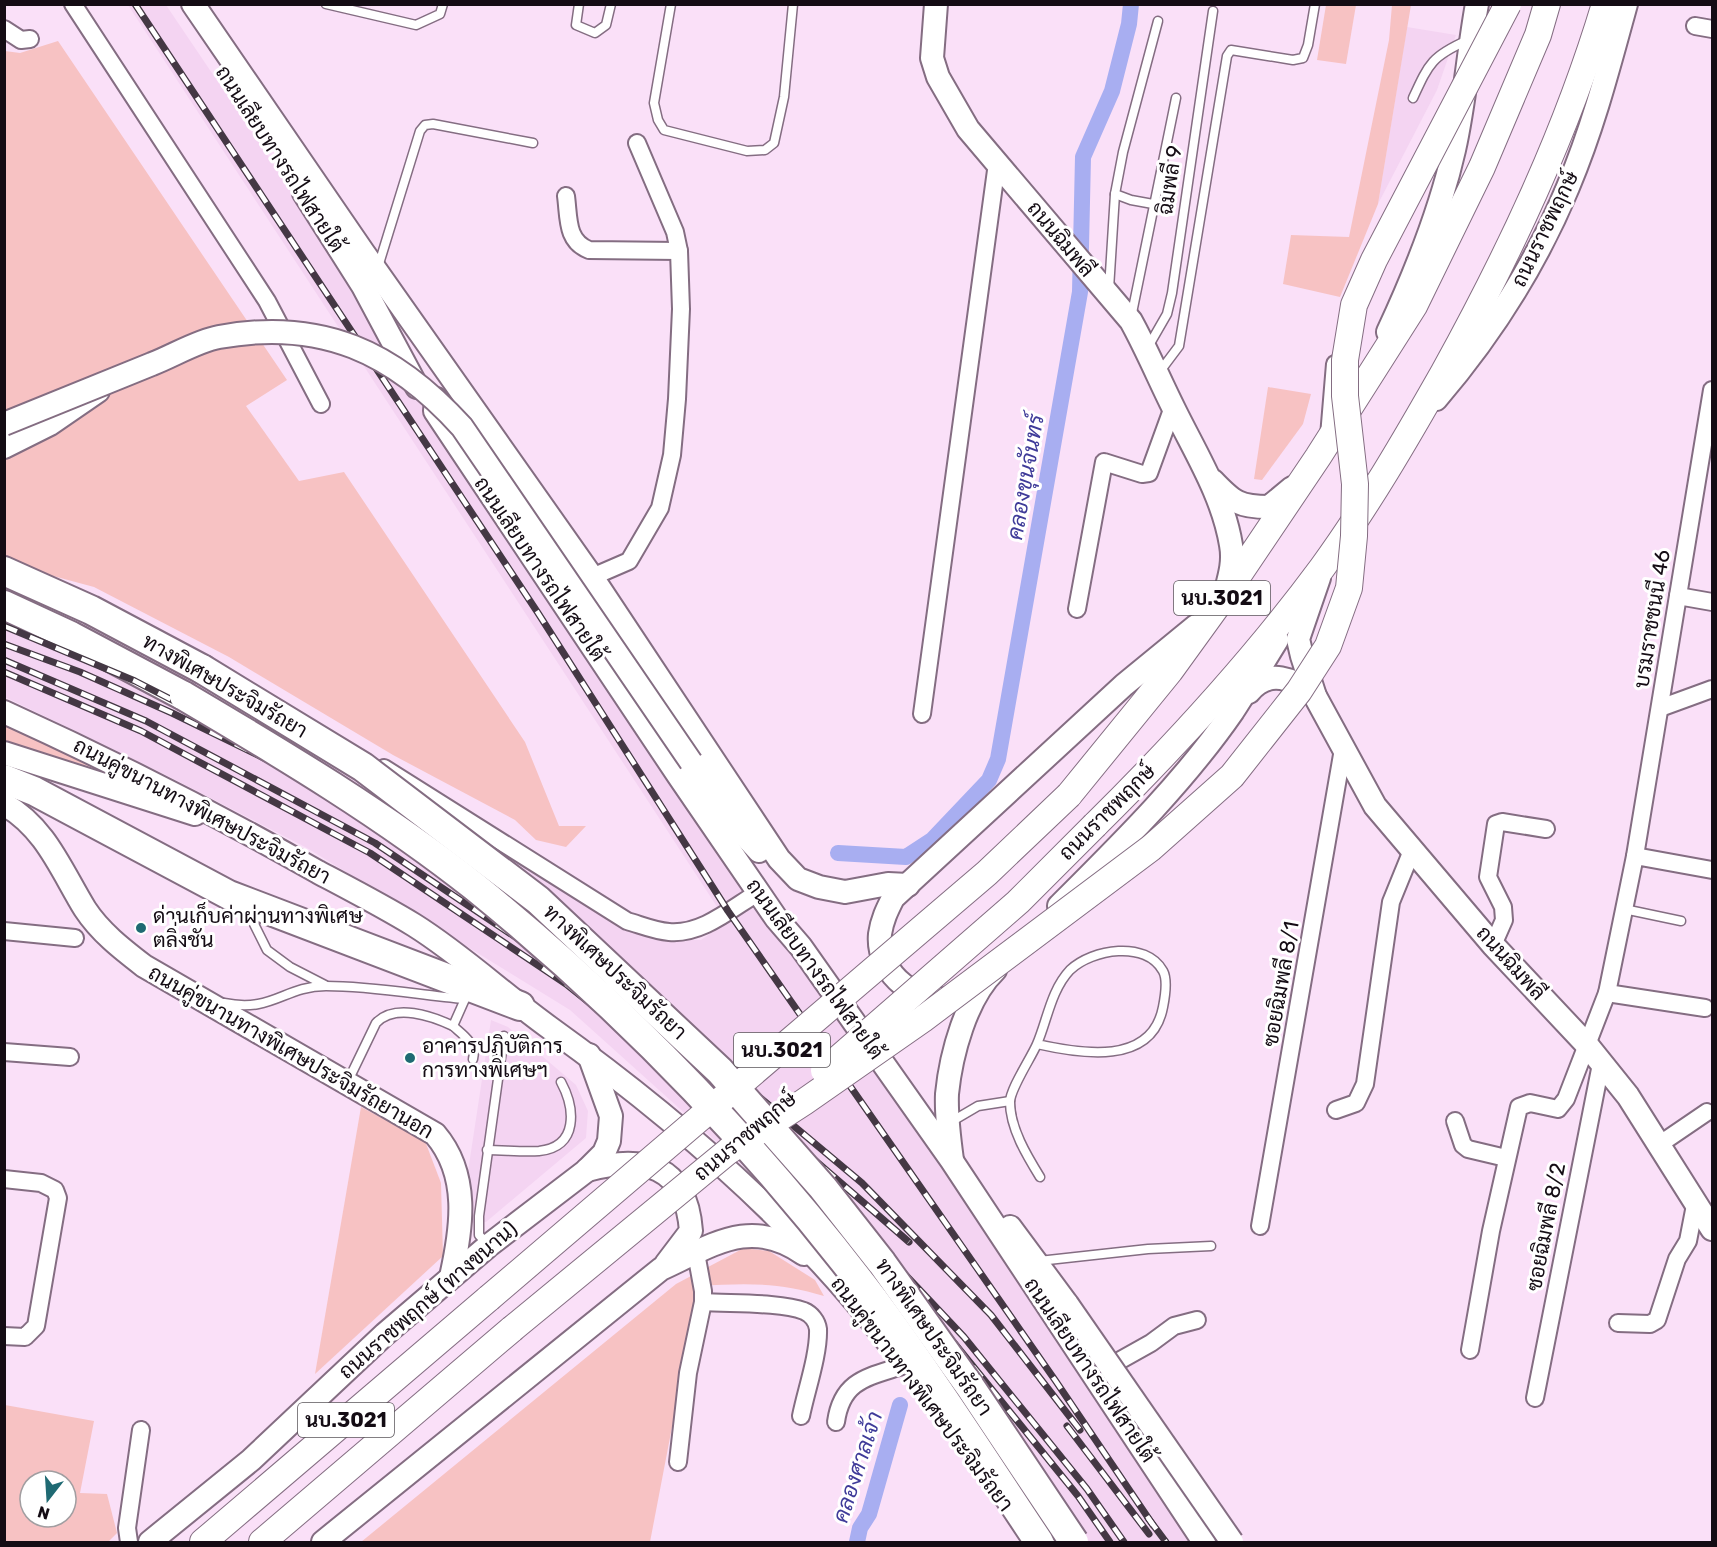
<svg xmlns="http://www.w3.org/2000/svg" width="1717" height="1547" viewBox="0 0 1717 1547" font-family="Rubik,Sarabun,sans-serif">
	<rect width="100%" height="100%" fill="#fae0f8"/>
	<g fill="#f4d4f2">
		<path d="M128,5h38l156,231 9,23 99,158 327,488 184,263 249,374h-104l-74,-112 -243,-241 -199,-179 -263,-162 -141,-73 -161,-78v-111l220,91 395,247 34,16h47l26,-18z"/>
		<path d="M1407,27l49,8 -19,55 -59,114z"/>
		<path d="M491,1020l17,7 68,58 12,26 -2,27 -100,84 -19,1 -2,-32z"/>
	</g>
	<g fill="#f7c2c3" fill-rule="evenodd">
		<path d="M1326,5h30l-10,59 -29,-4z"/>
		<path d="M1392,5h19l-33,199 -38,93 -57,-13 8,-49 58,2 40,-197z"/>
		<path d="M58,41l229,339 -41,26 53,75 45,-9 181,270 34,84h27l-20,21 -30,-7 -21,-20 -122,-65 -164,-98 -135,-70 -52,-14 -37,-16v-506l15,2z"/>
		<path d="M1268,387l43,7 -8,30 -41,56 -8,-1z"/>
		<path d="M5,723l113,52 -111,-32 -2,8z"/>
		<path d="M361,1107l64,34 16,42 2,73 -128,118z"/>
		<path d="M744,1248l25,3 46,29 9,16c-45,-14 -79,-13 -125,-10l-49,256h-289l315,-258z"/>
		<path d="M5,1405l89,16 -14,72 27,1 10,39 -9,9h-103zM30,1481h36v36h-36z"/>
	</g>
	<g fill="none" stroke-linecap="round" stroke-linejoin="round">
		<g stroke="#a8aef1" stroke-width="16">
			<path d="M838,853l68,4 26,-17 57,-60 9,-21 82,-467 3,-135 29,-66 17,-67 2,-20"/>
			<path d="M857,1542l3,-14 9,-14 31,-109"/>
		</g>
		<defs>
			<g id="lane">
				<path d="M326,4l90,21 24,-11 3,-10"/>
				<path d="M579,4l-3,21 19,8 11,-8 5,-21"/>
				<path d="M671,4l-17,99 4,17 6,10 83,21 18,-1 9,-7 10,-46 9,-93"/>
				<path d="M1413,98c16,-35 19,-42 55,-58"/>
				<path d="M1153,204l-22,-4 -16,-6 8,-42 35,-131"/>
				<path d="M378,267l42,-136 5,-6 8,-1 100,19"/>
				<path d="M1109,289l6,-95"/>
				<path d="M1131,318l45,-220"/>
				<path d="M1148,347l19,-33 5,-21 41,-282"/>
				<path d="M1158,374l21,-28 48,-290 4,-6 62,10 10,-2 5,-13 7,-41"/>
				<path d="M1624,909l57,12"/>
				<path d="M247,910l20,40 23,17 35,18"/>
				<path d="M224,1003c49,10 60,-17 102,-17 47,0 93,9 139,13l1,-5"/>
				<path d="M453,1026c10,9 24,18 20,33"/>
				<path d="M1037,1044c44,10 115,22 126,-37 2,-10 5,-27 0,-36 -17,-31 -71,-22 -93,-1 -19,20 -23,51 -33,74 -6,14 -27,45 -27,58 0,26 17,54 30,75"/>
				<path d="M348,1081l28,-58c19,-20 56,-7 77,3l12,-27"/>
				<path d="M949,1123l29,-17 32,-5"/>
				<path d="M487,1150c17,0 35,2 52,1 40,-4 36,-43 22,-69"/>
				<path d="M488,1245l-9,-10v-19l25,-180"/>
				<path d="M1039,1261l109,-12 63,-3"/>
			</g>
			<g id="street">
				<path d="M73,4l194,297 54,103"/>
				<path d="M1695,26l17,3"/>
				<path d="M4,29l17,11 9,-1"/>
				<path d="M566,196c3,22 0,45 23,54l90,1"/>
				<path d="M1329,436l6,-72"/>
				<path d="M592,577l37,-16 31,-53 12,-53 5,-56 4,-90 -2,-58 -4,-19 -38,-89"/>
				<path d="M1678,596l34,6"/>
				<path d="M1077,609l27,-147 38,12 7,-1 24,-66"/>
				<path d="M1660,708l52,-19"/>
				<path d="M922,714l75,-551"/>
				<path d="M384,768l243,153c14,4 28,10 42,11 33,3 63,-24 90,-40"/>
				<path d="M1635,856l77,-466"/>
				<path d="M4,931l71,7"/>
				<path d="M1493,945l11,-25 -1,-13 -15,-30 8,-53 6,-2 44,7"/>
				<path d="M1607,993l98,15"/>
				<path d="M4,1052l66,5"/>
				<path d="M1336,1110l20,-7 9,-19 26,-182 22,-54"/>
				<path d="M1455,1121l8,24 5,4 38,9"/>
				<path d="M1660,1144l47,-32"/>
				<path d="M4,1179l37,4 14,7 3,8 -22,128 -11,11 -21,-1"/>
				<path d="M1260,1226l83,-477"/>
				<path d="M703,1302c27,2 78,0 101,9 7,3 13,10 14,18 1,25 -12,62 -17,87"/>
				<path d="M1618,1323l32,1 7,-4 20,-61 11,-18 8,-41"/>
				<path d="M1470,1350l21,-119 28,-124 11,-4 28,6 8,-10 41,-106 28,-137 77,14"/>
				<path d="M1101,1371l50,-28 23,-17 23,-6"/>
				<path d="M1535,1398l66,-334"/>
				<path d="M836,1422c6,-43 33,-45 69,-57"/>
				<path d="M678,1462l10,-89 15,-71v-11l-7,-38"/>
				<path d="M129,1542l-2,-14 14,-98"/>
			</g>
			<g id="secondary">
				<path d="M193,4l170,248 229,325 187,282 19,20 21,8 26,5 43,-8 20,1"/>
				<path d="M936,4l-4,54 6,19 30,52 163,192c16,29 28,58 43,88 21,43 49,87 57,136 3,16 -1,30 -5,45"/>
				<path d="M304,193l59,93 54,101"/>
				<path d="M1388,332c27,-58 52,-120 66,-182 11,-48 14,-97 23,-146"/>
				<path d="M436,399l-1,12 243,364 98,143 25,29 151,214 252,381"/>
				<path d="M1436,399c54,-63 100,-135 132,-212 25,-59 41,-121 58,-183"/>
				<path d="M4,447l46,-23 48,-33"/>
				<path d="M1213,481c20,21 26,26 56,26l23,-19"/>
				<path d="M1319,578l-21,61 4,17 13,40 60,110 118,139 94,100 41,51 84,133"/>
				<path d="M1249,692c19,-24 45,-14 66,4"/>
				<path d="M4,712c108,49 212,102 314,160 32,17 65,34 96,53 48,30 90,70 136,103 124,89 244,192 338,314"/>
				<path d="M4,753l191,61"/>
				<path d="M691,762l33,51 35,38"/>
				<path d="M4,804c42,24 57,66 81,105 15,23 37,40 59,57l291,168c35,41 27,94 16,143"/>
				<path d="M1059,906c61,-61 125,-124 174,-195 15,-23 29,-47 44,-71"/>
				<path d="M959,997c-39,11 -83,-22 -79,-63 2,-14 7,-24 13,-36l231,-213 72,-59"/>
				<path d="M952,1160c-3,-22 -6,-44 -5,-66 4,-40 19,-96 48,-124"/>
				<path d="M587,1170c56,-15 99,-6 104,61l-25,33"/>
				<path d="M1010,1227l57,77"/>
				<path d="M1031,1505l26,37"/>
				<path d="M150,1542l101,-82 134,-126 103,-88 98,-75 18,-18 5,-12 2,-25 -22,-61"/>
				<path d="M323,1542l338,-273c51,-23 89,-53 143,-15"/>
			</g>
			<g id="primary">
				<path d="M1069,795l101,-124 55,-76 93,-138 96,-151 68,-139 56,-132 9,-31"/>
				<path d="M1095,825c81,-80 159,-165 227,-257 45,-62 84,-129 122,-196 65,-118 122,-238 161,-368"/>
				<path d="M203,1542l286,-244"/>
				<path d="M262,1542l250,-213"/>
			</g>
			<g id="highway">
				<path d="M4,571l87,39 111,59"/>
				<path d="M4,605l67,31 113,60"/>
				<path d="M4,779l30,12 195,104 291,111"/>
			</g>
		</defs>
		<use href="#lane" stroke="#846d82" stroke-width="11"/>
		<use href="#street" stroke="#846d82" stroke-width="20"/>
		<use href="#secondary" stroke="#846d82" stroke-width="26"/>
		<use href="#primary" stroke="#846d82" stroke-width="28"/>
		<use href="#highway" stroke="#846d82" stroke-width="32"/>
		<use href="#lane" stroke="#fff" stroke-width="8"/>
		<use href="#street" stroke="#fff" stroke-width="16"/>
		<use href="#secondary" stroke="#fff" stroke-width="22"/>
		<use href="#primary" stroke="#fff" stroke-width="26"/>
		<use href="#highway" stroke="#fff" stroke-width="28"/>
		<defs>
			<g id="rail">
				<path d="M135,4l403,609 190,298 327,469 98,145"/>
				<path d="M4,626l131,55 145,74 180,106 140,103 262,219 129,132 89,115"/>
				<path d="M4,644l76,28 92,41 106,52 261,168 112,85 258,224"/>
				<path d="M4,660l142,61 229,122 197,132 154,124 126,119 112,119 123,152 37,53"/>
				<path d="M4,672l137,59 229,122 196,131 153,123 125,118 111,119 123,152 32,46"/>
				<path d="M1067,1426l82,108"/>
				<path d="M1148,1518l18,24"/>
			</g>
		</defs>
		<use href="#rail" stroke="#443844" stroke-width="7"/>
		<use href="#rail" stroke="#fff" stroke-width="4.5" stroke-dasharray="14" stroke-linecap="butt"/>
		<defs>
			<g id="secondary-bridge">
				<path d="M4,424c50,-20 99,-40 148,-60 21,-8 45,-23 67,-27 102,-19 175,15 243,90l229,335"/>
				<path d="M1067,1304l165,238"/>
			</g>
			<g id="primary-bridge">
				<path d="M824,1071l194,-169 77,-77"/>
				<path d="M730,1150l74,-48 119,-83 228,-171 81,-72 67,-85 29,-45 21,-58 5,-52 1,-52 -10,-88v-36l9,-55 20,-45 134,-256"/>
				<path d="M489,1298l498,-425 82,-78"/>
				<path d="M512,1329l231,-190"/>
			</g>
			<g id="highway-bridge">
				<path d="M202,669l161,98 175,133 182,171 103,117 59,75 89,125 103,154"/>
				<path d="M184,696c100,59 200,119 291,191 148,120 284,261 399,413 58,78 111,161 165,242"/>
			</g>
		</defs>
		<use href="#secondary-bridge" stroke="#846d82" stroke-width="26" stroke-linecap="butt"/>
		<use href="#primary-bridge" stroke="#846d82" stroke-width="28" stroke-linecap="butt"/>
		<use href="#highway-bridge" stroke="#846d82" stroke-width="32" stroke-linecap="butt"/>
		<use href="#secondary-bridge" stroke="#fff" stroke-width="22"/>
		<use href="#primary-bridge" stroke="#fff" stroke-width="26"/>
		<use href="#highway-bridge" stroke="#fff" stroke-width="28"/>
	</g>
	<g fill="#1f6a73" stroke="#fff" stroke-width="2">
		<circle cx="141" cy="928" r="6"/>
		<circle cx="410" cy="1058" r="6"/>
	</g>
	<g text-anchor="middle" stroke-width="6" stroke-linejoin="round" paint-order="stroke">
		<g fill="#fff" stroke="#5a555a" stroke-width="1.5">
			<rect x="1174" y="581" width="96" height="34" rx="4.5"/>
			<rect x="734" y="1033" width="96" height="34" rx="4.5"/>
			<rect x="298" y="1403" width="96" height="34" rx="4.5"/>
		</g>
		<g font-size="20" font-weight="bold" fill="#140c14">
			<text x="1222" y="605">นบ.3021</text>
			<text x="782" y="1057">นบ.3021</text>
			<text x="346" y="1427">นบ.3021</text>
		</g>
		<g font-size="21" fill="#140c14" stroke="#fff">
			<text transform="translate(280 159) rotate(57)" y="7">ถนนเลียบทางรถไฟสายใต้</text>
			<text transform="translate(1170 180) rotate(-82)" y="7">ฉิมพลี 9</text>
			<text transform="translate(1545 229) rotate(-64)" y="7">ถนนราชพฤกษ์</text>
			<text transform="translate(1061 239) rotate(50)" y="7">ถนนฉิมพลี</text>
			<text transform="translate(540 569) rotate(56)" y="7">ถนนเลียบทางรถไฟสายใต้</text>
			<text transform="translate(1652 619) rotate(-81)" y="7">บรมราชชนนี 46</text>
			<text transform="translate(225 686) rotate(30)" y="7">ทางพิเศษประจิมรัถยา</text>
			<text transform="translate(202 811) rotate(28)" y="7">ถนนคู่ขนานทางพิเศษประจิมรัถยา</text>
			<text transform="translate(1107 812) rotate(-45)" y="7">ถนนราชพฤกษ์</text>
			<text transform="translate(1511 963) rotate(48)" y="7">ถนนฉิมพลี</text>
			<text transform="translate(815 969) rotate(54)" y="7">ถนนเลียบทางรถไฟสายใต้</text>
			<text transform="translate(615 972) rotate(43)" y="7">ทางพิเศษประจิมรัถยา</text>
			<text transform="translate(1281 984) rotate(-80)" y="7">ซอยฉิมพลี 8/1</text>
			<text transform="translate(291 1052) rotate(30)" y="7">ถนนคู่ขนานทางพิเศษประจิมรัถยานอก</text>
			<text transform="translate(745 1136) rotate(-40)" y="7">ถนนราชพฤกษ์</text>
			<text transform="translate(1546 1227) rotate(-79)" y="7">ซอยฉิมพลี 8/2</text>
			<text transform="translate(428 1300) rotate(-41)" y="7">ถนนราชพฤกษ์ (ทางขนาน)</text>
			<text transform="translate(934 1337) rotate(55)" y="7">ทางพิเศษประจิมรัถยา</text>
			<text transform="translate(1090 1370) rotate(56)" y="7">ถนนเลียบทางรถไฟสายใต้</text>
			<text transform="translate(922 1394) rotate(53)" y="7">ถนนคู่ขนานทางพิเศษประจิมรัถยา</text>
		</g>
		<g font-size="21" fill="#140c14" stroke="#fff" text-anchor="start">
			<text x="153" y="923">ด่านเก็บค่าผ่านทางพิเศษ<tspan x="153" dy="24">ตลิ่งชัน</tspan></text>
			<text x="422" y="1053">อาคารปฏิบัติการ<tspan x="422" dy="24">การทางพิเศษฯ</tspan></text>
		</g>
		<g font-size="22" font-style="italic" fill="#3f3b99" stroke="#fff">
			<text transform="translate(1025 477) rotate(-80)" y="8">คลองขุนจันทร์</text>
			<text transform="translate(857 1467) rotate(-72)" y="8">คลองศาลเจ้า</text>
		</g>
	</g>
	<rect width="1717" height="1547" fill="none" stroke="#140c14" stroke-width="12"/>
	<g transform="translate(48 1499) rotate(197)"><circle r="28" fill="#ffffff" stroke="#a19ea1" stroke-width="1.5"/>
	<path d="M0-4.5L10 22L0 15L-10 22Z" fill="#1f6a73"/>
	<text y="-9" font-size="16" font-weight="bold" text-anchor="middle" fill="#140c14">N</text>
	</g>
</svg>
